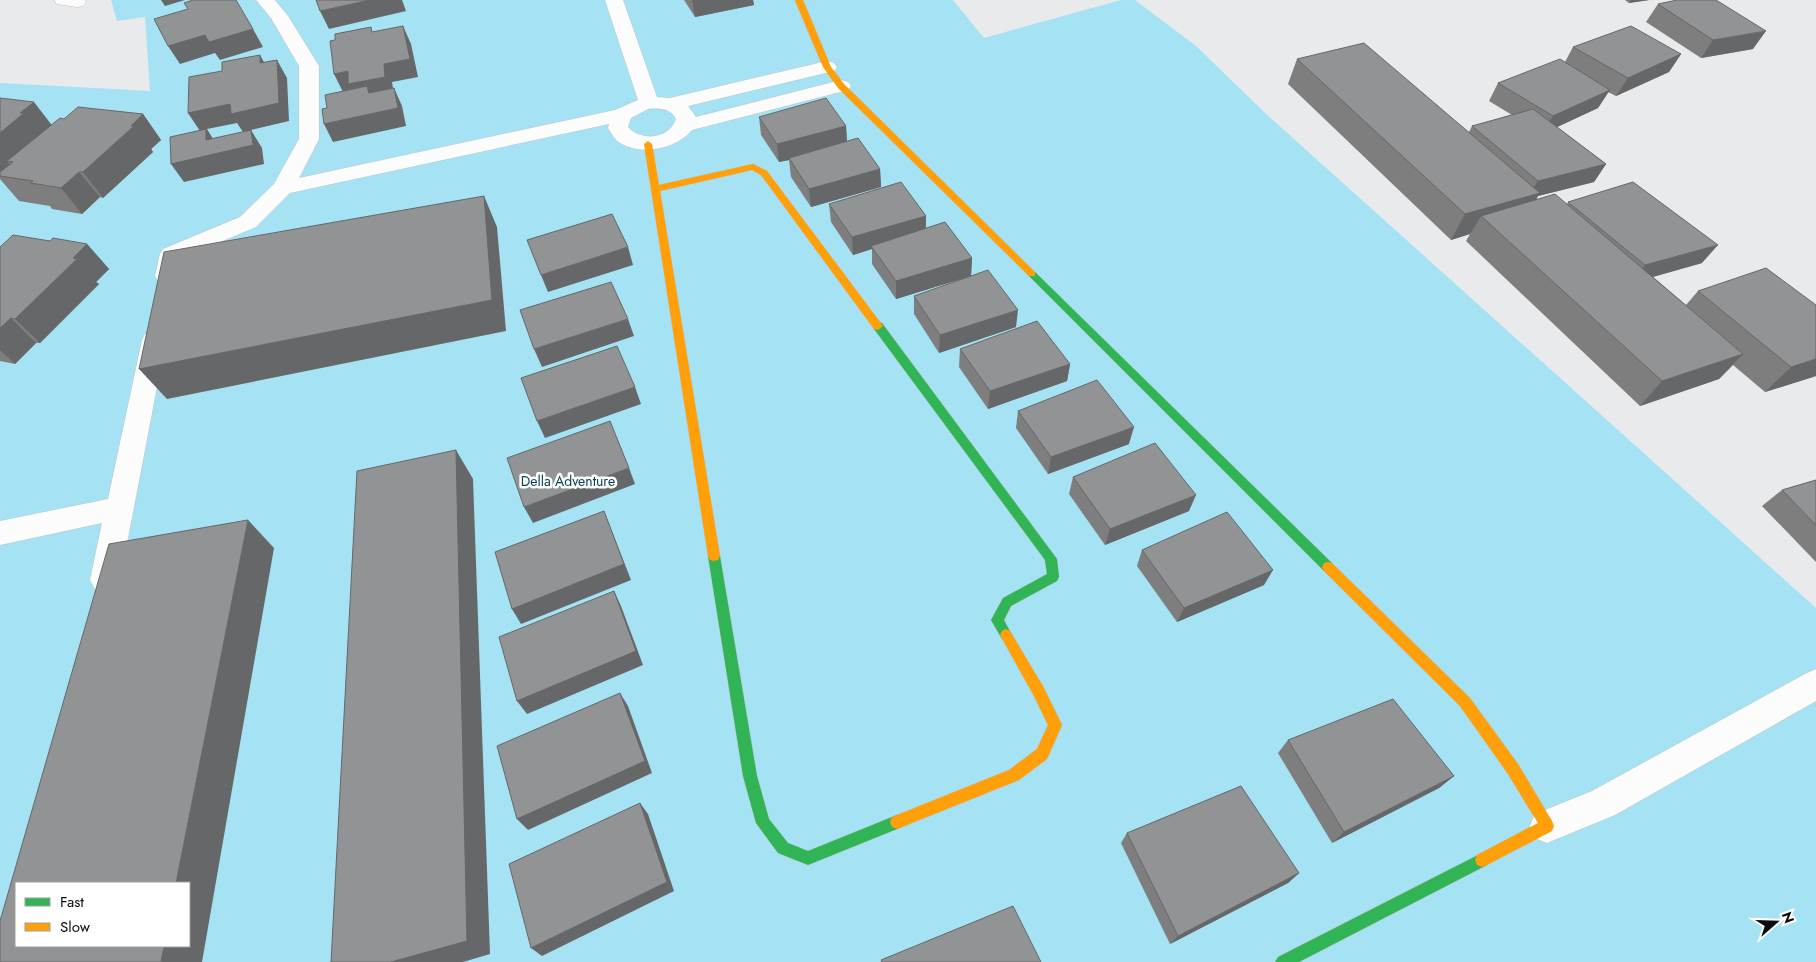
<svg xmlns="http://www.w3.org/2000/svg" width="1816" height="962" viewBox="0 0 1816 962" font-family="Jost,sans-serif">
	<rect width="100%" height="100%" fill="#e8eaeb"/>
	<path fill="#a4e2f4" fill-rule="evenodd" d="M111,0h842l31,38 137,-38h14l61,46 68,66 552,496v354h-1816v-879l150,8 -5,-74 -28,4zM16,883h173v63h-173z"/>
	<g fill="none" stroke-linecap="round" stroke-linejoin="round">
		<defs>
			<g id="street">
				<path d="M54,0h31l1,2 -3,4 -6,1 -20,-3z"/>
				<path d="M256,0h19l13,16 31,50v73l-20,39 316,-68 23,-10 -33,-100h18l34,97 13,1 157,-37 7,2 3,4 -3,4 -146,35 8,11 145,-37 7,2 3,4 -3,4 -156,40c-16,19 -50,26 -72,13 -5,-3 -9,-10 -12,-15l1,-4 -319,69 -34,34 -74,31 -3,18 -4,6 -8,2 -8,-2 -4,-6 5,-22 3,-5 77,-32 34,-33 25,-45v-73l-28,-48zM648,109c12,-1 22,-1 28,10 -6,20 -35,23 -48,8l3,-9z"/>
				<path d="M154,331l9,3 3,6 -46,240 -5,9 -10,4 -10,-4 -5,-9 12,-57 -102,22v-24l108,-22 34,-159 3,-6z"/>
				<path d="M1816,669v32l-201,114 -68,28 -12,-5 -5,-12 5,-12 57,-23 213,-117z"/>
			</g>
			<g id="fast">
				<path d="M1032,271l3,1 297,291 2,4 -2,4 -4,1 -4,-1 -297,-297z"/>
				<path d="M878,322l4,1 175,236 2,18 -2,4 -46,25 -7,14 8,15 -2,4 -4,2 -4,-2 -11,-19 12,-22 44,-24 -2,-14 -171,-231 -1,-3z"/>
				<path d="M714,551l4,1 2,4 37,220 12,43 19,24 20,8 89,-36 5,2 2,5 -2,5 -94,38 -30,-12 -22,-30 -13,-47 -35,-220 2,-4z"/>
				<path d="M1482,853l5,2 2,5 -2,5 -188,97h-24l3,-5z"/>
			</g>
			<g id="slow">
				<path d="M795,0h8l28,67 13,17 191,188v4h-6l-191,-188 -15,-21z"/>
				<path d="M648,141l4,3 7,41 94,-21 14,7 116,155 -5,4 -4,-1 -113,-154 -9,-5 -92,21 60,365 -2,4 -4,1 -4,-1 -2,-4 -64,-412z"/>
				<path d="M1328,562l4,1 138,135 48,66 34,57 2,5 -2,5 -65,34 -5,2 -5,-2 -2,-5 2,-5 61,-32 -30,-49 -48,-68 -136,-135 -2,-4 2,-4z"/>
				<path d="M1006,629l4,2 34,57 18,37 -15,34 -28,21 -122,49 -5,-2 -2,-5 2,-5 117,-47 28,-21 11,-24 -14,-29 -34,-61 2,-4z"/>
			</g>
		</defs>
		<use href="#street" stroke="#c3c5c5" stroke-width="1"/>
		<use href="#fast" stroke="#c3c5c5" stroke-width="1"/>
		<use href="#slow" stroke="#c3c5c5" stroke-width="1"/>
		<use href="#street" fill="#fcfcfc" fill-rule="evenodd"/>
		<use href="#fast" fill="#30b455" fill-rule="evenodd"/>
		<use href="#slow" fill="#ff9f0a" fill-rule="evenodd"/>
	</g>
	<g fill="#7e7e7f">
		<path d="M684,0h69l1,5 -59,12z"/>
		<path d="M1625,0h24l-20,3z"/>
		<path d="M1658,4l95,45 -52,9 -55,-36z"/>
		<path d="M1573,47l108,7 -12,18 -53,24 -8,-4 -10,16 -41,19 49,37 -12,18 -56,14 -2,4 31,4 1,-2 134,61 -49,14 33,28 12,-14 118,14v71l-51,16 -32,-27 -14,14 -79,27 -174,-165 4,-7 -19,6 -163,-156 9,-25 172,73 3,-6 40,-11 -23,-14 9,-18 67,-21z"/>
		<path d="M0,98l51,27 13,-6 79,-5 18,26 -10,9 2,3 -50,46 -3,-1 -18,17 -30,-5 -2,-3 -31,-5 -19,-22z"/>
		<path d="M759,117l87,9 1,15 33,28 1,18 -70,20 -20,-30 -2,-17 -10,2 -18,-27z"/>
		<path d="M829,204l97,12v12l46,30 -1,18 -75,23 -24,-35v-15l-19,6 -22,-33z"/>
		<path d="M50,241l37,3 22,25 -13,13 3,2 -59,59h-4l-21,21 -15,-3v-114z"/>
		<path d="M914,296l102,31 -77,26 -25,-39z"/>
		<path d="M960,349l110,15 -3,17 -79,28 -29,-42z"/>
		<path d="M1018,411l111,33 -81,30 -32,-46z"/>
		<path d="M1073,477l116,34 -84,34 -36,-51z"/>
		<path d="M1816,480v82l-54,-56 20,-16z"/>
		<path d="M1142,550l122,35 -87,37 -40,-56z"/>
		<path d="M1288,740l166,36 -15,12 -107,55 -54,-90z"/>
		<path d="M1127,833l172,40 -11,10 -118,61 -49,-101z"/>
	</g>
	<g fill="#666768" fill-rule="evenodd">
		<path d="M161,0h24l-20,6z"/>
		<path d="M370,0h32l4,11 -77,18 -9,-18z"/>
		<path d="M692,0h61l1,5 -59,12z"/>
		<path d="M1631,0h18l-20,3z"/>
		<path d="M403,26l8,18 7,33 -26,5 2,13 -51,-3 -9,-18 50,-10z"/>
		<path d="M253,29l10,18 -43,13 -5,-7 -35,11 -12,-18 37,-11z"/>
		<path d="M1766,31l-13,18 -52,9 12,-18z"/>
		<path d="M1681,54l-12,18 -53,24 12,-18z"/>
		<path d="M260,55l10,18 -10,-10z"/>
		<path d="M277,60l10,18 2,43 -38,9 11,18 2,16 -80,18 -13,-18 29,-33 -12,-18zM237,123l6,9 -25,15 -11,-18z"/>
		<path d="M394,88l8,18 4,20 -73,16 -9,-18z"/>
		<path d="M1610,90l-12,18 -56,26 11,-18z"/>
		<path d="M34,102l20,26 -41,34 -6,-1 5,6 -12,9v-43l20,-20z"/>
		<path d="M143,114l18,26 -10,9 2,3 -50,46 -20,-26z"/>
		<path d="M846,126l1,19 -58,13v2l-10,2 -2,-18z"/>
		<path d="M1606,164l-12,18 -56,14 -14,23 -43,-3 -11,18 -19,6 14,-26 63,-18 10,-15z"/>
		<path d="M880,169l1,18 -70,20 -2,-18z"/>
		<path d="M79,172l21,25 -18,17 -21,-26z"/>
		<path d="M484,196l13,31 9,104 -339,68 -28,-30z"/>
		<path d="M926,216l-1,18 -54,12 1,3 -19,6 -1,-18z"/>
		<path d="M87,244l22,25 -13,13 3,2 -59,59 -25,-24 58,-61z"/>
		<path d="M1718,245l-16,18 -71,20 14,-18z"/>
		<path d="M628,247l5,18 -85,27 -7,-17z"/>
		<path d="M972,258l-1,18 -75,23v-18z"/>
		<path d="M1018,310l-2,17 -77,26 1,-18z"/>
		<path d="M11,318l25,25 -21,21 -15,-14v-22z"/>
		<path d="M628,319l6,17 -92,31 -8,-18z"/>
		<path d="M1743,354l-24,25 -79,27 22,-25z"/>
		<path d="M1816,359v17l-51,16 26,-25z"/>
		<path d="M1070,364l-3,17 -79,28 2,-18z"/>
		<path d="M635,387l6,17 -96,34 -8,-17z"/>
		<path d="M1134,427l-5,17 -81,30 3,-17z"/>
		<path d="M456,450l17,29 17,475 -27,8h-72z"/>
		<path d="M629,468l6,16 -102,39 -9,-16z"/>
		<path d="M1196,495l-7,16 -84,34 5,-16z"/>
		<path d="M604,511l27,69 -110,44 -9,-15z"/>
		<path d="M248,520l26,28 -72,414h-41l3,-16h25v-63h-13z"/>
		<path d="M1273,570l-9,15 -87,37 7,-14z"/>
		<path d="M614,591l7,15 22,59 -116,49 -10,-13z"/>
		<path d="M620,693l8,13 24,67 -124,57 -11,-11z"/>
		<path d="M1454,776l-15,12 -107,55 12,-11z"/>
		<path d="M640,803l8,11 26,77 -132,65 -11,-8z"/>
		<path d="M1299,873l-11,10 -118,61 8,-8z"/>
	</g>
	<g fill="#929394" stroke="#666768">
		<path d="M193,0h43l17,29 -44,13 -4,-7 -37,11 -14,-27 34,-10 -4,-6z"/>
		<path d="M316,0h54l-50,11z"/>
		<path d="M1677,0h39l50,31 -53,9 -55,-36z"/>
		<path d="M403,26l7,33 -26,5 1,13 -37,7v-13l-14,3 -4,-33 5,-1v-6l36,-7 1,5z"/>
		<path d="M1631,26l50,28 -53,24 -55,-31z"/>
		<path d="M1364,43l176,150 -75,21 -168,-155z"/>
		<path d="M260,55v8l17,-3 2,43 -48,11 -1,-10 -42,9 1,-36 33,-6v-9z"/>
		<path d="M1560,59l50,31 -57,26 -55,-33z"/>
		<path d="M367,86l2,7 25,-5 4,20 -74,16 -2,-15 5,-1 -2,-13z"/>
		<path d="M0,98l34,4 -14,11h4l-24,20z"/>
		<path d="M826,98l20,28 -69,18 -18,-27z"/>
		<path d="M78,107l65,7 -12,12h3l-51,46h-4l-18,16 -30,-5 2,-2 -33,-5v-4l13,-10 -6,-1 53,-43 4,1z"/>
		<path d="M1533,109l73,55 -68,17 -66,-55z"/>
		<path d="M206,129v11l45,-10 2,15 -82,19 -1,-27z"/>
		<path d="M858,138l22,31 -71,20 -20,-31z"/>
		<path d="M901,182l25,34 -74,21 -23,-33z"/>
		<path d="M1633,182l85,63 -73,20 -77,-63z"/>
		<path d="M1555,194l188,160 -81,27 -181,-165z"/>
		<path d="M484,196l8,104 -353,69 25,-117z"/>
		<path d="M612,214l16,33 -87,28 -14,-35z"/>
		<path d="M945,222l27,36 -76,23 -25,-35z"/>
		<path d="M13,235l37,6 3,-3 34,6 -14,14 4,1 -62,60 -4,-1 -11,10v-81z"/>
		<path d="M1766,268l50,37v54l-25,8 -93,-76z"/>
		<path d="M988,270l30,40 -78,25 -26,-39z"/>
		<path d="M611,282l17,37 -94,30 -14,-39z"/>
		<path d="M1037,321l33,43 -80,27 -30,-42z"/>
		<path d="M617,346l18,41 -98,34 -16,-43z"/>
		<path d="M1097,380l37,47 -83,30 -33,-46z"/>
		<path d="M610,421l19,47 -105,39 -17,-49z"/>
		<path d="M1155,443l41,52 -86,34 -37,-52z"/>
		<path d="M456,450l11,491 -76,21h-60l26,-491z"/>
		<path d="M1816,480v45l-34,-35z"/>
		<path d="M604,511l20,53 -112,45 -17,-57z"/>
		<path d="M1227,512l46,58 -89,38 -42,-58z"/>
		<path d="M248,520l-72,363h-160v63h148l-3,16h-161v-41l109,-377z"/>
		<path d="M614,591l22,60 -119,50 -18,-64z"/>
		<path d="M620,693l25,68 -128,58 -20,-73z"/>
		<path d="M1393,699l61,77 -110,56 -56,-92z"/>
		<path d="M1241,786l58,87 -121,63 -51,-103z"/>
		<path d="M640,803l27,79 -136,66 -22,-84z"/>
		<path d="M1013,906l28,56h-159l-1,-2z"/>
	</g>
	<g text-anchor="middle" stroke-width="5" stroke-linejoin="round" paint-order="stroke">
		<g font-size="14" fill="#054150" stroke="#fff">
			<text x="568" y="486">Della Adventure</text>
		</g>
	</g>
	<rect x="15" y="882" width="175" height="65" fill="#ffffff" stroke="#9d9e9e"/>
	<rect x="25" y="898" width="25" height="8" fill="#30b455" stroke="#9d9e9e"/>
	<text x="60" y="907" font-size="15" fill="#0b0c0d">Fast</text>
	<rect x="25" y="923" width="25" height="8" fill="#ff9f0a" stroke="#9d9e9e"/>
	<text x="60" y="932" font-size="15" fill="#0b0c0d">Slow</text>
	<g transform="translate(1776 922) rotate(70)" stroke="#ffffff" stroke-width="4" paint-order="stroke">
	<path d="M0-4L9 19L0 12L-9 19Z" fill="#0b0c0d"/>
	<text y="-8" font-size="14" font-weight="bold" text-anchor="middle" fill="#0b0c0d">N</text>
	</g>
</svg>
